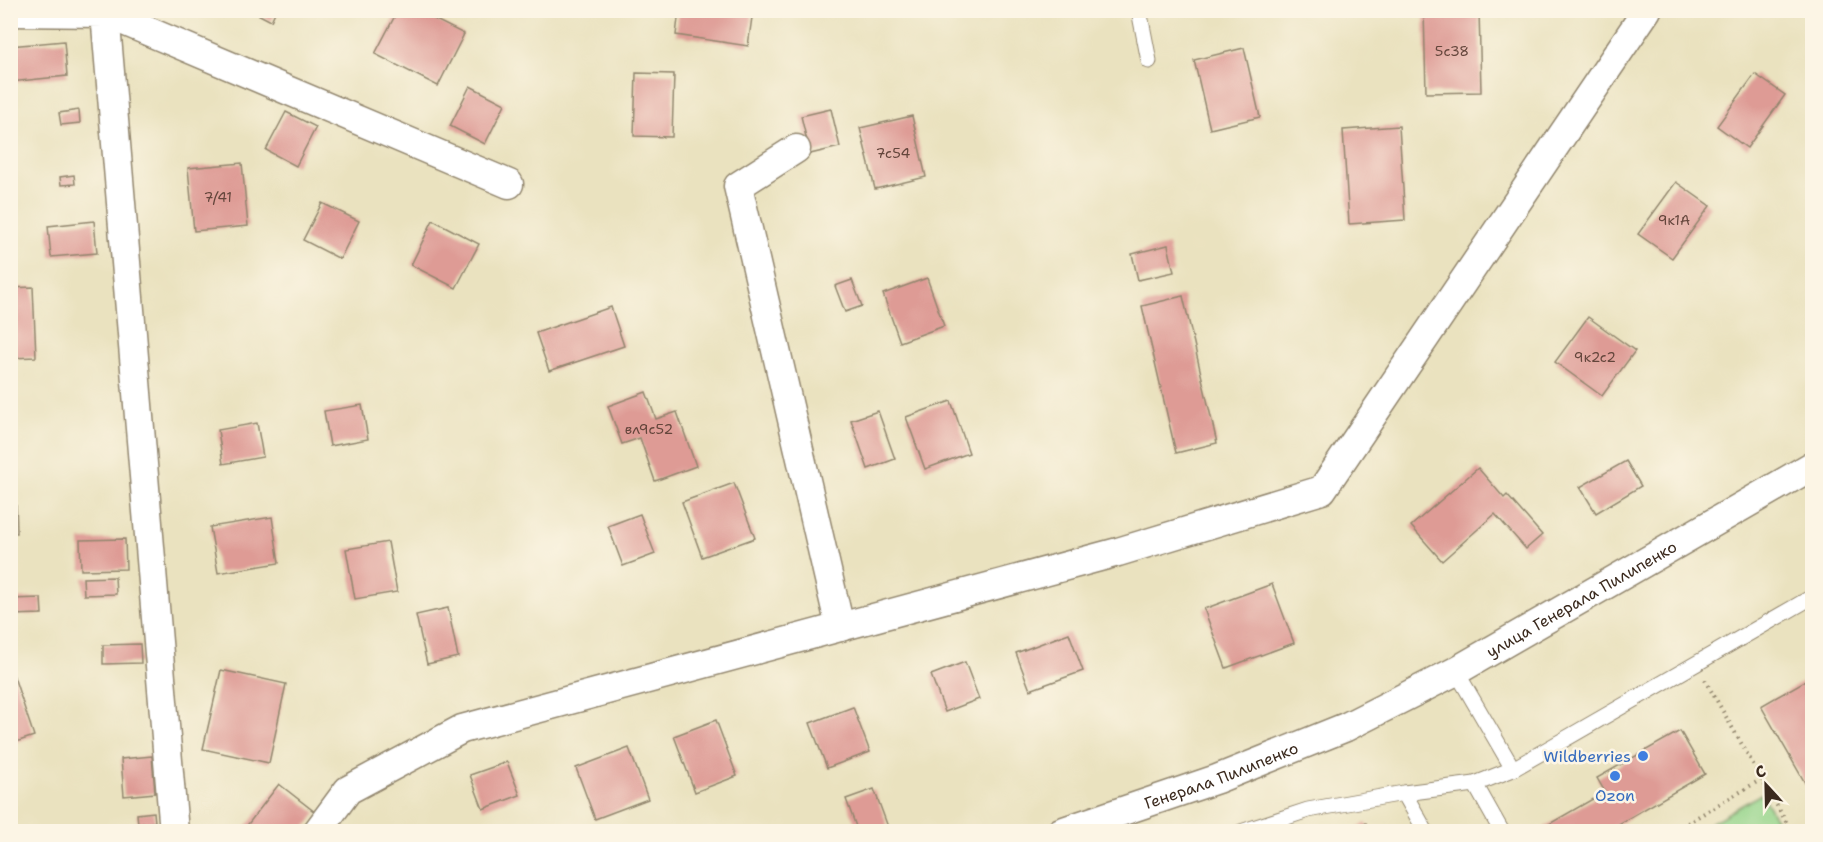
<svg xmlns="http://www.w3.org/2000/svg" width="1823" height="842" viewBox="0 0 1823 842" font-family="'Shantell Sans',sans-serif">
	<rect width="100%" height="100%" fill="#fcf5e5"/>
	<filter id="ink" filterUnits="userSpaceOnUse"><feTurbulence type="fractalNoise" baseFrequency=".0167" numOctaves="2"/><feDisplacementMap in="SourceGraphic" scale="12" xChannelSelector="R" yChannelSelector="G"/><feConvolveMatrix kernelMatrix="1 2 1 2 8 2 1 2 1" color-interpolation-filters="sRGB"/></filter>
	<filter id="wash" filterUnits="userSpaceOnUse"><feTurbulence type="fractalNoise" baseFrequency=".008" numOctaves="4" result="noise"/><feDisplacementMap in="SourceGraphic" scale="24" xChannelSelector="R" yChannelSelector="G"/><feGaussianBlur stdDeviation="1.35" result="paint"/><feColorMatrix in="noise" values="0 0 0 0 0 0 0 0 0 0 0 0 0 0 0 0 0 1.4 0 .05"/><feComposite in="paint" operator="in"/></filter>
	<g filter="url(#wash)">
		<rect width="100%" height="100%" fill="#eae2bf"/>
		<path fill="#94d48a" stroke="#687f54" stroke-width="1.5" d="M1761,794l22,37h-87h1z"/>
		<g id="blocks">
			<g fill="#de9b95">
				<path d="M250,10h26l-5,11z"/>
				<path d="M398,10h18l48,24 -26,52 -63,-32z"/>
				<path d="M679,10h74l-5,36 -72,-11z"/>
				<path d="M1424,10h55l2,82 -55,1z"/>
				<path d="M64,41l3,35 -57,6v-36z"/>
				<path d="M1244,48l16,69 -50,12 -16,-69z"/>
				<path d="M636,73l38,1 -2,63 -38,-1z"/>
				<path d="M1755,74l30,21 -38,53 -30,-22z"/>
				<path d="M470,86l35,18 -20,40 -35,-18z"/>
				<path d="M831,109l9,38 -30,7 -9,-38z"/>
				<path d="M79,110l1,13 -19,2 -2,-12z"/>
				<path d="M286,112l30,15 -20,39 -30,-16z"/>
				<path d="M912,116l14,61 -51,12 -15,-61z"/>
				<path d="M1399,126l6,94 -56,4 -6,-94z"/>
				<path d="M242,163l6,63 -54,5 -6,-63z"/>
				<path d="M74,175l1,9 -14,1 -1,-8z"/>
				<path d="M1676,182l34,24 -38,52 -34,-24z"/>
				<path d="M322,203l37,18 -19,38 -37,-19z"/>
				<path d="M433,220l46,24 -23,44 -45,-23z"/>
				<path d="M94,221l3,32 -46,4 -3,-31z"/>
				<path d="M1168,245l6,27 -36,8 -6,-26z"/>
				<path d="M927,278l17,48 -44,16 -17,-48z"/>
				<path d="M852,280l10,26 -17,6 -10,-26z"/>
				<path d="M33,287l3,70 -26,1v-70z"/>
				<path d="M1183,296l34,147 -41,10 -34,-147z"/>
				<path d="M611,307l13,39 -75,25 -13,-38z"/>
				<path d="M1588,317l47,34 -33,45 -47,-34z"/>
				<path d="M646,392l10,27 21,-7 19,54 -41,15 -15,-43 -18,6 -14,-38z"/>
				<path d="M951,401l18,52 -44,16 -19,-52z"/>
				<path d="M362,405l6,34 -38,7 -6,-35z"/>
				<path d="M878,411l17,48 -27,10 -17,-49z"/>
				<path d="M257,423l6,34 -40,7 -5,-34z"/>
				<path d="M1626,461l15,25 -45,27 -16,-26z"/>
				<path d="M10,463h5l2,70h-7z"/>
				<path d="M1478,468l26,30 3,-3 35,40 -16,14 -31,-35 -53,47 -31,-35z"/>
				<path d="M734,483l21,55 -53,19 -20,-55z"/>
				<path d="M640,514l15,40 -32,12 -15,-40z"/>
				<path d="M272,517l7,46 -61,10 -8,-46z"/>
				<path d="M125,539l1,30 -45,1 -1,-30z"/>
				<path d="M388,542l9,50 -42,7 -9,-50z"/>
				<path d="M115,577l1,17 -32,1 -1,-17z"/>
				<path d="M1272,584l22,59 -68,25 -22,-59z"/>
				<path d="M41,598l1,16 -32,1v-16z"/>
				<path d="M448,608l10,49 -31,7 -11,-49z"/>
				<path d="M1069,633l14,38 -53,19 -14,-37z"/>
				<path d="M140,644l1,19 -38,1v-19z"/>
				<path d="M965,662l14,37 -34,13 -14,-37z"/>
				<path d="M10,665l24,71 -24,8z"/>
				<path d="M221,670l65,14 -17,79 -66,-14z"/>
				<path d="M1810,678l2,4v113l-51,-89z"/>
				<path d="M853,707l17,45 -43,16 -17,-45z"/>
				<path d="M716,720l21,56 -42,16 -21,-56z"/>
				<path d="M1680,731l25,43 -95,55 1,3h-65l-2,-5 61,-35 -8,-14z"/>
				<path d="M629,748l19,51 -53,20 -19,-51z"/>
				<path d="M152,756l3,37 -31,3 -3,-37z"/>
				<path d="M507,762l13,33 -37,14 -13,-34z"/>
				<path d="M279,784l37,29 -14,19h-60z"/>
				<path d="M874,789l14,38 -13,5h-17l-12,-33z"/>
				<path d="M154,812l1,10 -17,2 -1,-10z"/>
				<path d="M1366,823l5,9h-19z"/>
			</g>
		</g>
	</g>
	<g filter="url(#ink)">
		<use href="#blocks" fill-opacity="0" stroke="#92866e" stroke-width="1.5"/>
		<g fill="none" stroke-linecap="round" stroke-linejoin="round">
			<defs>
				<g id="service">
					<path d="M1139,10l10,51"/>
					<path d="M1456,671l57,98"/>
					<path d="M1404,793l22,39"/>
					<path d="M1241,832l67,-22 96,-17 71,-9"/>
					<path d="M1502,832l-27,-48 38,-15 299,-172"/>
				</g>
				<g id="minor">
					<path d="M105,10v3l404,171"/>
					<path d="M10,12l95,1 69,819"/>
					<path d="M796,149l-58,37 102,441"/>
					<path d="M317,832l31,-42 114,-61 656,-177 204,-62 325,-480"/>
					<path id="s1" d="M1061,832l156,-53 129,-52 110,-56 356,-205"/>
				</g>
			</defs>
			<use href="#service" stroke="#92866e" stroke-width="17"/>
			<use href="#minor" stroke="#92866e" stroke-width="31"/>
			<g stroke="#92866e" stroke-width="4" stroke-dasharray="1.5 4.5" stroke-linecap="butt">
				<path d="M1705,680l87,152"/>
				<path d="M1672,832l90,-53"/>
			</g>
			<use href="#service" stroke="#fff" stroke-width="15"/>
			<use href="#minor" stroke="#fff" stroke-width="28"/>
		</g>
	</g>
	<g fill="#3f7fe0" stroke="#fcf5e5" stroke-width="2">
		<circle cx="1643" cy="756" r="6"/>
		<circle cx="1615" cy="776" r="6"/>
	</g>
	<g text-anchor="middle" stroke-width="5" stroke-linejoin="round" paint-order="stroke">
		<g font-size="14" fill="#64463c">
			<text x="1452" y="56">5с38</text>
			<text x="893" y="158">7с54</text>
			<text x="218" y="202">7/41</text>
			<text x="1674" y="225">9к1А</text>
			<text x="1595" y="362">9к2с2</text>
			<text x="649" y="434">вл9с52</text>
		</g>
		<g font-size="16" fill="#3b2a1e" stroke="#fcf5e5">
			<text dy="6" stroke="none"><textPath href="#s1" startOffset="572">улица Генерала Пилипенко</textPath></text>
			<text dy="6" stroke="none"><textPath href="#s1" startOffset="170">Генерала Пилипенко</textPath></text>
		</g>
		<g font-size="16" fill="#366cbe" stroke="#fcf5e5" text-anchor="end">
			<text x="1631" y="762">Wildberries</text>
			<text x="1615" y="801" text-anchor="middle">Ozon</text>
		</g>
	</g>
	<rect width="1823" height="842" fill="none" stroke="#fcf5e5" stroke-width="36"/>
	<g transform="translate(1766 785) rotate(338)" stroke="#fcf5e5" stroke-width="4.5" paint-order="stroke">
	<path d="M0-4.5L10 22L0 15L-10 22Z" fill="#3b2a1e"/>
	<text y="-9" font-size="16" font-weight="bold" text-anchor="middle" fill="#3b2a1e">С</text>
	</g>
</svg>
